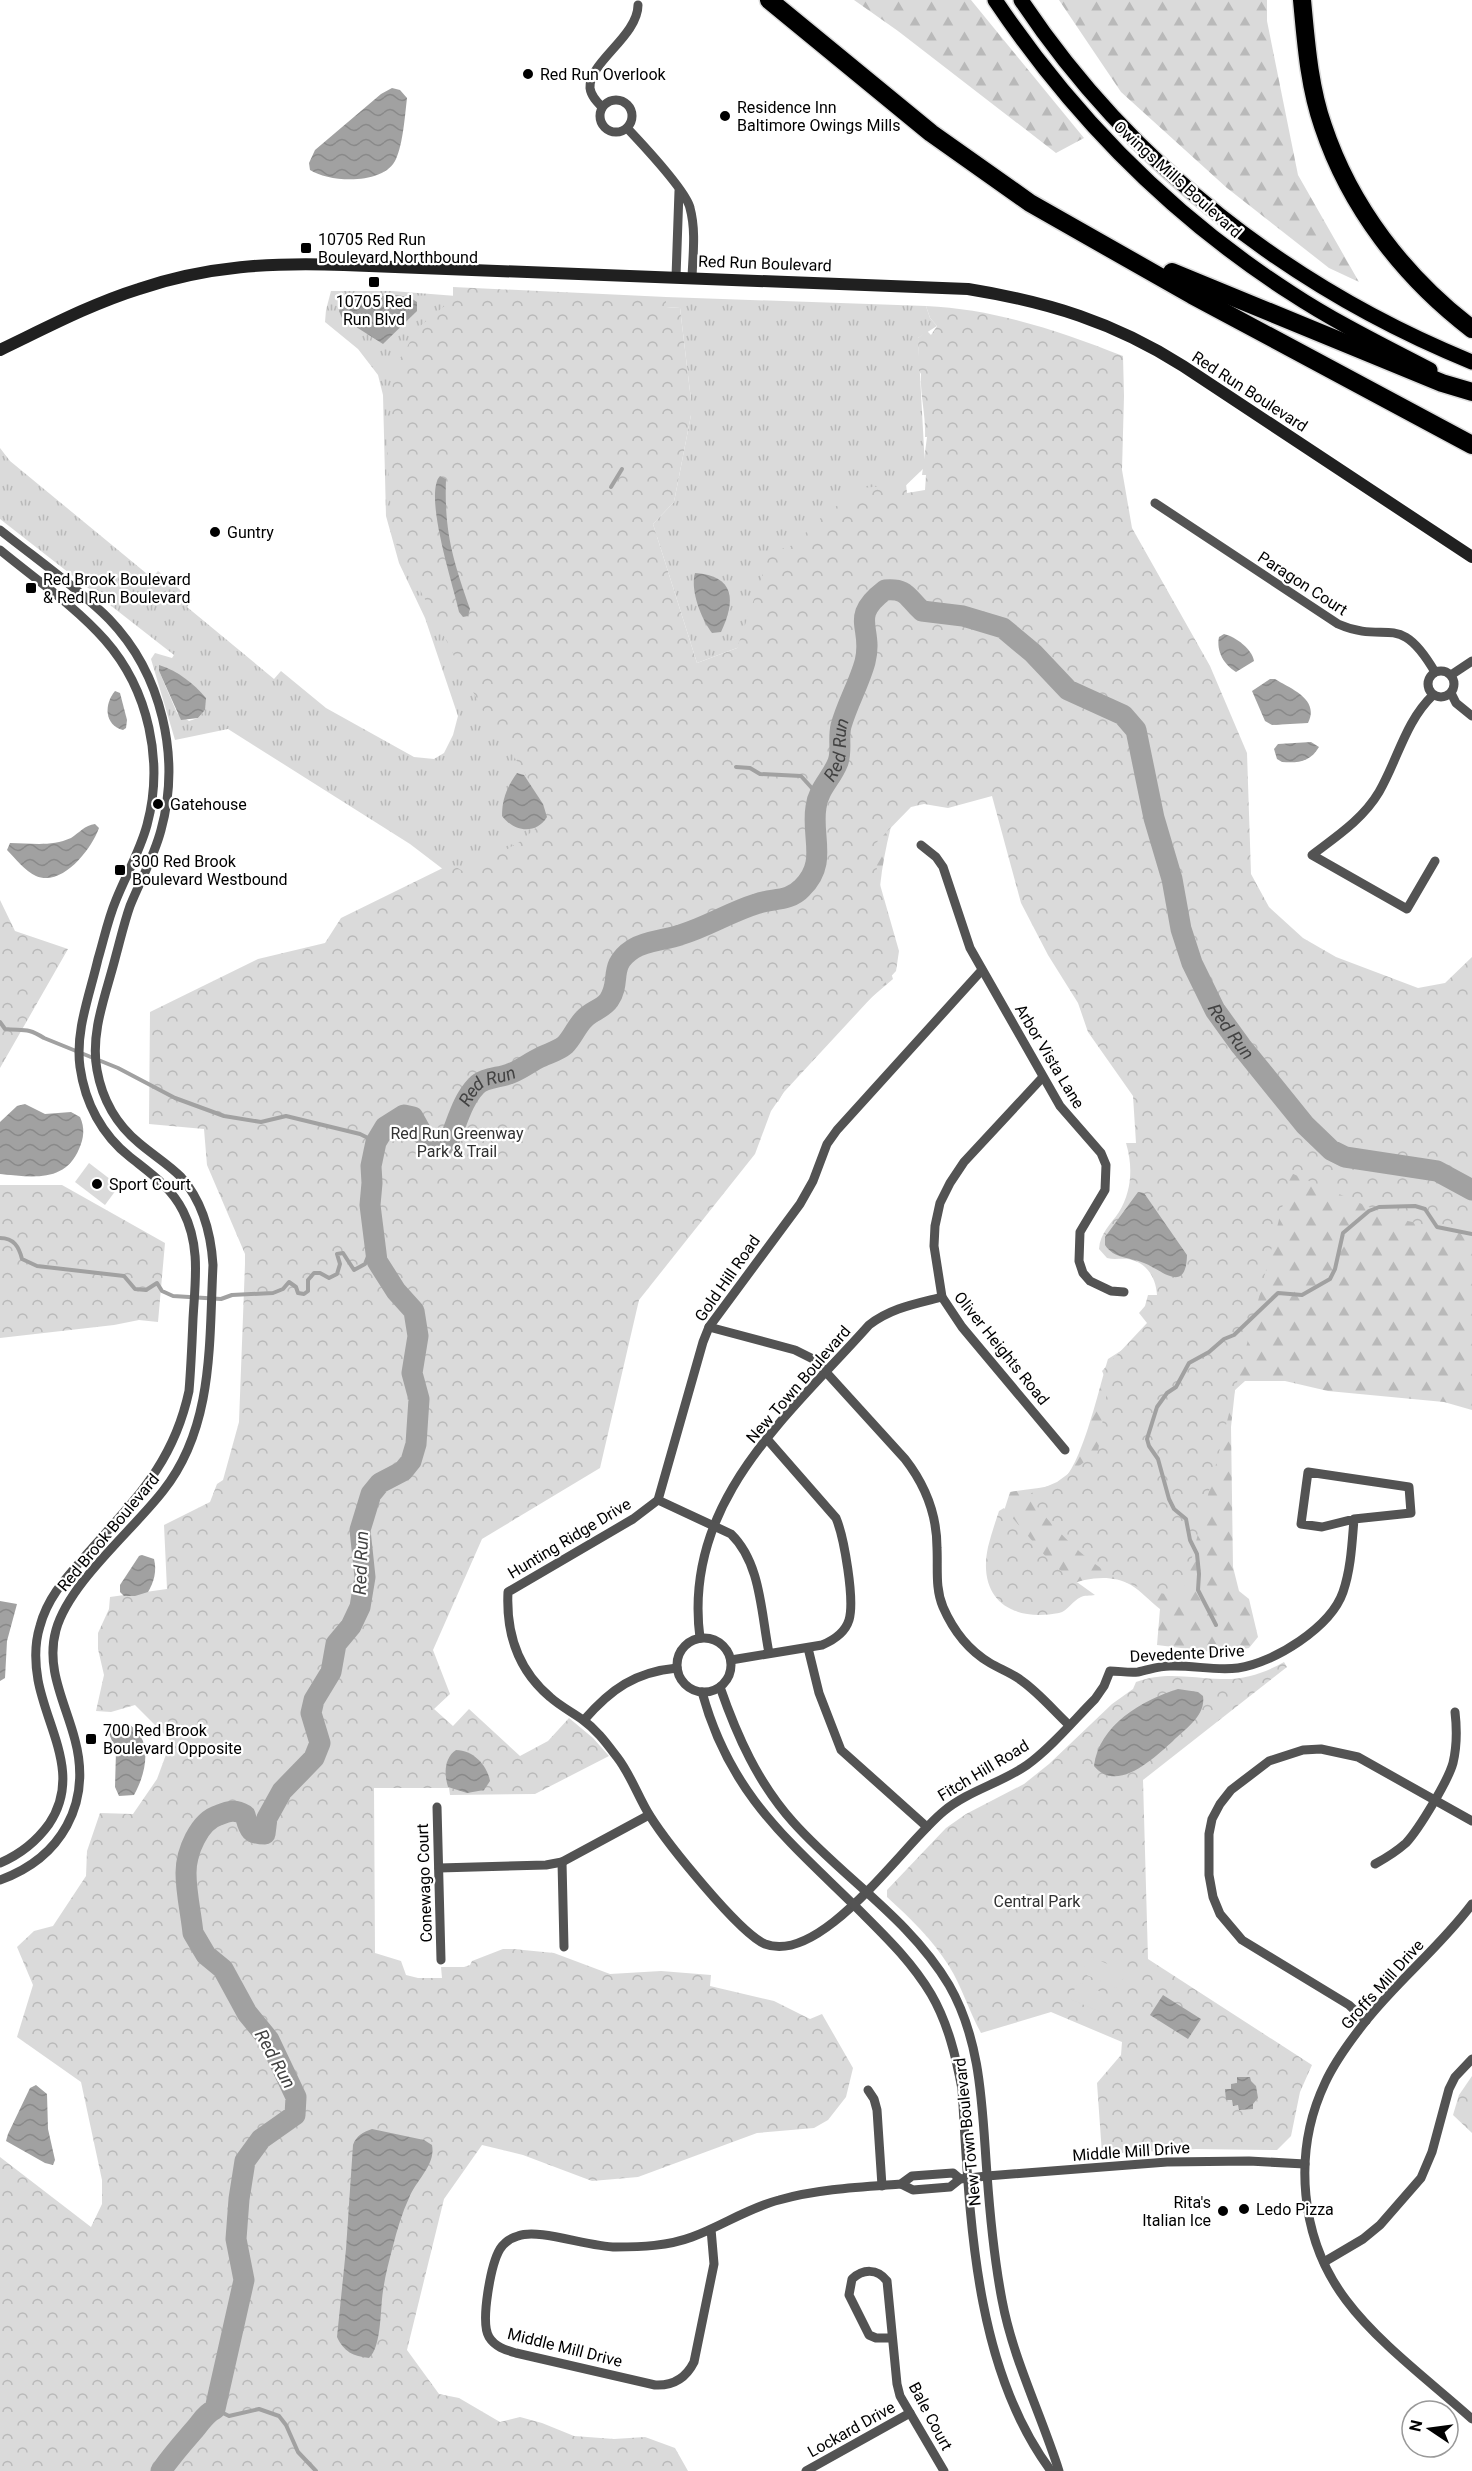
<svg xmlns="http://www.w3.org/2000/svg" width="1472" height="2471" viewBox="0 0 1472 2471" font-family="Roboto,sans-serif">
	<defs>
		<pattern id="grass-tufts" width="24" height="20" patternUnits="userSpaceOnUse" patternTransform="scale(1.5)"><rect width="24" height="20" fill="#dadada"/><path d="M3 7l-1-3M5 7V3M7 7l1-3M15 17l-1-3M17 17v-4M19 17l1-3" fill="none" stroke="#b9b9b9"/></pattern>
		<pattern id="forest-firs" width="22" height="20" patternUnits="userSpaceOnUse" patternTransform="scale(1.5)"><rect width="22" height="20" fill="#dadada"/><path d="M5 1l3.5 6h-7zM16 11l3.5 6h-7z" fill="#b9b9b9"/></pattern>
		<pattern id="park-crowns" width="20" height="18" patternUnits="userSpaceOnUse" patternTransform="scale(1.5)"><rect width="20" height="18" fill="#dadada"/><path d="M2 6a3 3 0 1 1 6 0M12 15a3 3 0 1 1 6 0" fill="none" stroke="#b9b9b9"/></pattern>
		<pattern id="water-waves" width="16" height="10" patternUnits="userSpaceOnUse" patternTransform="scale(1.5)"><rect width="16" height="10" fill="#a1a1a1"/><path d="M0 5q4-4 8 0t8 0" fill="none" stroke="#898989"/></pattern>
	</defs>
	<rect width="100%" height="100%" fill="#fff"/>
	<g fill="url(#grass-tufts)" fill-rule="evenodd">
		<path d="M331,291h61l103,8 -96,65 176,418 -66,96 -61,-5 -38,-29 -182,-115 -53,11 -24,-81 4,-6 17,5 2,-3 -174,-136v-71l10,13 142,117 6,-7 34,29 -5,7 87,72 7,-8 45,37 88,49 20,2 10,-6 9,-18 5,-19 -33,-98 -26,-55 -13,-47 -3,-121 -5,-20 -20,-26 -33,-27 1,-12zM159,666l46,44 -7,8 -9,3 -12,-8 -18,-42z"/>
		<path d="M666,297l260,9 4,12 7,8 -19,12 7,129 -188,181 -40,15 -44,-139 21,-22 17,-87v-15l-11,-92 -14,-1z"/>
	</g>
	<g fill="url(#forest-firs)">
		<path d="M854,0h117l113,138 -28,15 -158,-122z"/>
		<path d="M1059,0h208v21l31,154 61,107 -30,-14 -102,-80 -106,-96z"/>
		<path d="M872,662l600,540v208l-28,-8 -116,-11 -43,-10h-40l-10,9 -4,37 2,140 6,24 10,8 9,38 -9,11 -28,5 -64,-8 3,-36c-9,-7 -19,-18 -29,-24 -32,-18 -69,3 -100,13l-32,-71 11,-35c15,-3 36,-3 50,-10 21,-11 40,-98 48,-123l60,-38 45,-54 -216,-472 -99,6c-13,45 -23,91 -18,138 2,13 9,27 13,40l-90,77 -25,46 -25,1z"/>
	</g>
	<g fill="url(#park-crowns)">
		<path d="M453,287l213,10v10l14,1 11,92v15l-17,87 -21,22 44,139 40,-15 33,-95 23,-8 36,-35 34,-18 -1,-4 44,-4 1,9 18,-3 1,-15h-4l5,-38h-2c1,-22 -5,-41 -4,-63l-2,-3 -1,-33 9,-7 4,4 6,-9 -7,-8 -4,-12c69,3 133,25 197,50l1,40 -2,74 10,58 78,138 37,87 4,121 18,33 34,31 33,19 82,31 27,-5 27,-26v278l-78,-17 -103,-45 -109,423c-71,-5 -112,-49 -155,-101l30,-13 41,-30 10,-68 -6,-13 45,-48 -8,-10 6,-7 3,-11h9c-1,-18 -11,-33 -29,-36 -7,-1 -14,1 -21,-1l-8,-9c1,-16 12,-25 20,-37 13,-21 14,-46 7,-69h10l-3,-47 -45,-64 -10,-29 -30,-48 -27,-52 -29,-107 -44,12 -24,-4 -13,3 -35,36 1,31 22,77 -3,20 -112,121 -13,19 -16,43 -116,146 -39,168 -118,71 -49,111 17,44 -16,15 19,17 16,-17 51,47 28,-15 21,-23 24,20 16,18 -74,38 -85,1 -1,-7h-75l1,165 26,8 5,14 12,3h24l-1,-11h23l6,-2 2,-4 31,-12h10l41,4 56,21 51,-3 50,4 -1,11 64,15 36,18 12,-5 31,54 -7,29 -18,23 -14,8 -57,5 -119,44 -46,4 -69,-26 -41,-10 -38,54 -37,151 32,44 20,4 41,24 20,-5 22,6 32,13 40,3 31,-2 30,11 13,23h-688v-314l91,70 11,-23v-24l-21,-98 -64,-45 16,-52 -16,-38 17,-16 19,-5 33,-50 1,-25 13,-38 33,1 24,-35 14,-38 -36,-36 -24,7 -15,-1 8,-36 -6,-26v-16l11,-24 1,-12 57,-8 -3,-64 46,-23 7,-18 6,-4 16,-58 6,-158v-10l-38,-89 -3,-36 -55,-5 1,-112 108,-53 67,-16 16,-25 110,-54 15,9 55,-32 18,-16 3,-22 -19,-33 -40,-59 -90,-173 -6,-85 7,-85 25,-41 34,-28z"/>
		<path d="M0,900l15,31 53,18 -68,119z"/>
		<path d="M0,1185h62l103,58 -7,79 -19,-2 -25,5 -114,13z"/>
		<path d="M1004,1508l49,57 42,30c-5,1 -11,0 -14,2 -9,4 -13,14 -22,16 -48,9 -82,-14 -71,-66 3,-12 7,-24 11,-36z"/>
		<path d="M1284,1662l3,5 -144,113 5,179 164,106 -12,27 -9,44 -14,14 -81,-1 -94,5 -5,-71 24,-28 1,-13 -71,-30 -70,21c-12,-22 -19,-46 -32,-67 -17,-27 -39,-48 -62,-69v-7l59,-62 20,-14 58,-30 25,-20 63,-60 21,-15 3,-7c29,-11 55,-4 85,-3 22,1 44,-6 63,-17z"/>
		<path d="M1472,2076v57l-19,-18 6,-20z"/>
	</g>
	<g fill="#dadada">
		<path d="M89,1163l30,23 -14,19 -30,-23z"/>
		<path d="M1089,1956l37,16 -7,17 -37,-16z"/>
		<path d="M1078,1982l37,16 -7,17 -38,-16z"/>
	</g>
	<g fill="url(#water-waves)">
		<path d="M392,88l8,2 7,8c-2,17 -4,46 -11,61 -11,26 -66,24 -86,11l-1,-7 6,-13 66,-56z"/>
		<path d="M395,295l14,2 8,5v9l-34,33 -41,-26 -3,-7 5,-13z"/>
		<path d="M440,476l6,3c-2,53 7,81 24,130l-2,7 -5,1 -4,-5c-5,-25 -36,-117 -19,-136z"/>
		<path d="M695,573c40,3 41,27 26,59l-9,1c-11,-14 -22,-43 -17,-60z"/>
		<path d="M1224,634c12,3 28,15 30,27l-18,11c-12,-7 -20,-21 -17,-35z"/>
		<path d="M159,665c19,6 34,18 47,33l-1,12 -7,8 -17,2 -22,-49z"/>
		<path d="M1270,679h5c16,10 45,20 33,44l-36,2 -7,-4 -13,-30z"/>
		<path d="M115,691l5,2 7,27 -1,8 -3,2c-19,-5 -19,-26 -8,-39z"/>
		<path d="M1311,742l8,5c-9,15 -20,16 -37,15l-5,-3 -3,-10 4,-5z"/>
		<path d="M517,773l7,2 19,29 4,13c-11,18 -33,15 -45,-1 0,-17 5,-29 15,-43z"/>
		<path d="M95,824l4,4c-8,22 -37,59 -63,48 -11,-5 -21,-18 -29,-26l3,-7c21,0 41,4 61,-5 8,-5 14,-13 24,-14z"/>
		<path d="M25,1104l20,10 26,-2 9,5c5,11 4,21 -1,32 -14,34 -48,28 -79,25v-52l17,-16z"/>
		<path d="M1138,1192l6,1 43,62c-1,40 -25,15 -43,8 -14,-6 -30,-4 -39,-18v-8z"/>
		<path d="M142,1555l12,4c3,12 0,23 -6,33l-13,4h-11l-4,-4v-7l19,-29z"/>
		<path d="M0,1601l17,3 -10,37 -2,37 -5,3z"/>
		<path d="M1178,1689l20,3 5,4c3,20 -18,33 -30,45 -19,17 -56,53 -79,25 5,-41 48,-66 84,-77z"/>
		<path d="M126,1723c28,13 21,49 8,72l-15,1 -4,-9 1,-36 -8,-20 2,-4z"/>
		<path d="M456,1750c17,0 31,15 34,31l-6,9 -17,3 -19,-6c-4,-13 -4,-29 8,-37z"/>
		<path d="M1163,1995l38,24 -13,20 -38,-24z"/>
		<path d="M1237,2077h13l1,4 5,5 2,12 -5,6v5l-14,1 -1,-5 -5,1 -1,-6h-6l-1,-11h6v-5l6,-1z"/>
		<path d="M36,2085l11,9 1,35 7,31 -2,5 -8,-2 -39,-22 2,-7 22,-46z"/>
		<path d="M372,2129l52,11 8,5c4,20 -16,35 -23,53 -7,15 -12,32 -16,48 -4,15 -8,30 -10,45 -3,18 -1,55 -14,67 -16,-2 -25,-6 -32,-21l9,-88 7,-104c3,-9 10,-13 19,-16z"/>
	</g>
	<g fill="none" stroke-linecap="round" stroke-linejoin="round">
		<g stroke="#a1a1a1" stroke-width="4">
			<path d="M611,487l11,-18"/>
			<path d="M736,767l14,1 10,6 41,2 18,20"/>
			<path d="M0,1022l5,7c18,2 22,-2 39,9l74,30 57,30 49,18 37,6 25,-6 74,18 16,8"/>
			<path d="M0,1238c14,0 19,9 22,21l15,7 87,10 11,13 11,1 11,-7 5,8 11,5 48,3 11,-4 41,-2 10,-4 6,-7 7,5 2,6 6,1 4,-3v-11l6,-7h6l9,5 8,-4 3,-10 -3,-10 6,-1 11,17 11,-6 4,-10 7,-1"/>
			<path d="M1216,1625l-18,-35 1,-16 -2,-20 -7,-14 -4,-21 -12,-10 -5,-10 -11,-40 -9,-13 -2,-7 10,-32 10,-14 9,-6 13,-24 20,-11 15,-13 10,-4 44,-42 24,2 28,-16 5,-10 8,-36 26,-22 10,-4 36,-1 10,3 12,18 35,7"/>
			<path d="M215,2409l14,7 30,-7 20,7 7,9 12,27 18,19"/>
		</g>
		<path stroke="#a1a1a1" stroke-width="21" id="s1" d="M161,2471c11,-16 21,-27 34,-42 7,-8 10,-15 20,-20l29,-129 -8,-41 3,-40 6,-38 16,-22 34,-24 1,-18 -27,-57 -22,-27 -24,-44 -17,-14 -13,-22c-2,-20 -7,-40 -7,-60 0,-21 13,-52 33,-58 10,-4 16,-6 26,0 4,14 4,19 20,19l2,-16 15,-27 32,-33 6,-15 -9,-30 3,-13 17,-28 5,-28 15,-18 9,-19 5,-30 -5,-47 11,-36 9,-11 23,-12 8,-10 5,-17 3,-45 -7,-26 6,-37 -4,-25 -18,-20 -19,-30 -7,-56 2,-22 -1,-17 5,-24 9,-15 19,-12 9,2 10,18 18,11 7,-3c9,-19 13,-41 28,-57 7,-8 22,-8 33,-12 12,-4 21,-12 32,-17 8,-4 17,-6 24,-12 8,-8 11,-18 19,-26 7,-8 19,-10 25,-19 13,-19 -2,-34 24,-51 12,-8 33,-9 47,-14 27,-8 50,-23 76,-31 16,-6 33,-2 46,-16 26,-25 9,-51 14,-81 2,-18 16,-29 22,-45 4,-11 0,-24 3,-36 6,-22 18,-42 24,-64 9,-35 -17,-44 20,-72 23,-2 22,8 37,21l41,5 40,12 30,25 35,37 55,25 13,15 18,88 18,61 9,50 11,34 23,47 26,36 64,79 26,25 14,7 92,14 35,19"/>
		<defs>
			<g id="primary">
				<path d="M995,0c78,116 178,217 296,293 44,29 93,53 139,77"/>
				<path d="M1021,0c109,164 269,288 451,362"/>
			</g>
			<g id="highway">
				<path d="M769,0l162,133 99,70 162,92 280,150"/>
				<path d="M1302,0c4,42 7,86 21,126 27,81 81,151 149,203"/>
				<path d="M1172,272l270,111 30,9"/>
			</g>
		</defs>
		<use href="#primary" stroke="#dbdbdb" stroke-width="18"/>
		<use href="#highway" stroke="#dbdbdb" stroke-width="21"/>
		<g stroke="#535353" stroke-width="9">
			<circle cx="616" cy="116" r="16"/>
			<path d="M602,107c-5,-5 -11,-11 -12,-19 -2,-25 48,-52 48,-83"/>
			<path d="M627,128c14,15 59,62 63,80 6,22 3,46 2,69"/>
			<path d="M676,277l3,-86"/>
			<path d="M1155,503l183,121c50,22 60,-15 97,48"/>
			<path d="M0,530c35,28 78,58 109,89 53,55 72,138 52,211 -7,27 -21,51 -31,76 -6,17 -10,35 -15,53 -9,35 -25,74 -18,111 5,28 19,54 42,73 14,12 29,21 42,34 22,25 30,56 32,88 -4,78 1,162 -50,226 -31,40 -94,92 -107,139 -11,39 10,74 19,110 17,64 -14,118 -75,140"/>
			<path d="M0,550c35,29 75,56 105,90 44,50 59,122 42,185 -7,26 -21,50 -31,75 -8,19 -12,39 -18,59 -8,35 -23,72 -18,108 5,36 22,68 50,90 20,16 41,30 53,54 18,35 12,71 10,108 -1,24 -2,48 -4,72 -16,74 -55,109 -102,163 -20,23 -39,42 -47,72 -5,16 -5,37 -2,54 9,49 44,95 11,144 -13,18 -28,30 -49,39"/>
			<circle cx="1441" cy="684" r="13"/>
			<path d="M1451,675l21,-14"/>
			<path d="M1451,693l5,10 16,13"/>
			<path d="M1433,695c-28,27 -35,64 -54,97 -16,27 -42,44 -67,63l95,54 28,-48"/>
			<path d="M921,845l15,12 7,10 27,81 90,158 41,47 5,12 -1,25 -25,42 -1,29 4,12 7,8 21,10 13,1"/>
			<path d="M1042,1078l-78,84 -14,21 -10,20 -5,23 -1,20 8,51 20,30 103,123"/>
			<path d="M709,1327l86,23 20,10 90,99c21,27 32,55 32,89 1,21 -2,40 6,59 10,23 25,43 47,56 10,6 22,10 32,18 17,12 32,30 47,44"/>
			<path d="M658,1500l-25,19 -125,73c-2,41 10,78 42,105 10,9 22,15 33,23 14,10 24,24 34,37 14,18 21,40 33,59 17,27 89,117 115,128 57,22 139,-101 179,-133 24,-20 57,-28 83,-46 25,-18 47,-45 68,-66l9,-13 6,-15c9,0 19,2 28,1 11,-2 20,-6 32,-6 23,-1 45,5 68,2 36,-5 93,-41 105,-76 8,-23 9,-49 11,-73l-32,8 -21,-3 7,-52 101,15 2,26 -57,6"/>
			<circle cx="704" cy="1665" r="27"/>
			<path d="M700,1638c-18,-136 87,-221 169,-313 22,-17 46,-21 73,-28"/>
			<path d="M808,1648l11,45 22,57 86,77"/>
			<path d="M769,1653c-8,-40 -8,-90 -38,-119l-73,-34 45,-158 6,-15 91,-123 13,-23 14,-37 10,-14 145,-160"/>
			<path d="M731,1660l91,-15c12,-5 23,-12 27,-25 6,-20 -5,-83 -13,-102l-69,-79"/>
			<path d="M720,1687c17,49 38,96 73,135 49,55 117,97 156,163 33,57 33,124 38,189 3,42 7,84 15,126 11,59 39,114 57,171"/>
			<path d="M702,1692c28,103 86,148 158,219 26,26 52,51 71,83 17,29 25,63 31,95 8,126 11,277 89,382"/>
			<path d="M584,1720c27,-31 51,-48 93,-52"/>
			<path d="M437,1807l4,153"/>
			<path d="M562,1862l2,85"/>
			<path d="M1375,1864c11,-6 22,-13 31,-21 13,-14 42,-62 47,-80 4,-17 4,-34 2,-51"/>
			<path d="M439,1868l107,-3 16,-3 87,-47"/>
			<path d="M1472,1904c-32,43 -75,77 -107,118 -15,19 -30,39 -40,61 -33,70 -25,156 21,217 32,43 86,83 126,119"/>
			<path d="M1366,2021l-17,-16 -107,-65 -22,-26 -7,-17 -4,-22v-41l3,-15 8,-15 11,-14 38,-29 34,-11 18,-1 37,8 114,64"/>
			<path d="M868,2090l6,9 3,11 5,76"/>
			<path d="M901,2184l12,6 37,-3 10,-8 27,-3 180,-14 82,-1 56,3"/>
			<path d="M711,2229l3,35 -20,98c-8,16 -21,24 -39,23l-139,-32c-10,-3 -21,-6 -27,-16 -9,-15 2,-73 11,-88 4,-6 11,-11 18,-13 21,-8 70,11 98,11 25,0 52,-1 76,-10 30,-11 56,-29 87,-37 39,-11 82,-13 122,-16l11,-8 41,-3 7,6"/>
			<path d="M1324,2262l39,-23 17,-14 41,-47 11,-26 17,-63 6,-12 17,-18"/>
			<path d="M891,2338h-15l-7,-3 -20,-40 3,-16c11,-10 25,-11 35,2l10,103 3,12 44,75"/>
			<path d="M806,2471l104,-58"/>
		</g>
		<path stroke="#202020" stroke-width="12" d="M0,350c46,-22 91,-46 139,-61 67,-23 135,-27 205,-24l624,24c80,13 146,33 215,77l289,191"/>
		<use href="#primary" stroke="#000" stroke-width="15"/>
		<use href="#highway" stroke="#000" stroke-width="18"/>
	</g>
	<g fill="#000" stroke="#fff" stroke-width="2">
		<circle cx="528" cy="74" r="6"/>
		<circle cx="725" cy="116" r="6"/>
		<rect x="300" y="242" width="12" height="12" rx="3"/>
		<rect x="368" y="276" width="12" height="12" rx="3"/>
		<circle cx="215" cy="532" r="6"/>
		<rect x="25" y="582" width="12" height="12" rx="3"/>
		<circle cx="158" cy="804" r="6"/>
		<rect x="114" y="864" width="12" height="12" rx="3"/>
		<circle cx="97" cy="1184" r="6"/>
		<rect x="85" y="1733" width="12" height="12" rx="3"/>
		<circle cx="1244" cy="2209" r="6"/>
		<circle cx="1223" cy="2211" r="6"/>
	</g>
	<g text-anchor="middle" stroke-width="4.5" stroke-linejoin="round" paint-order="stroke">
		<g font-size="16" fill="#000" stroke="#fff" text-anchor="start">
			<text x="540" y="80">Red Run Overlook</text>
			<text x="737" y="113">Residence Inn<tspan x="737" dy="18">Baltimore Owings Mills</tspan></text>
			<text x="318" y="245">10705 Red Run<tspan x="318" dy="18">Boulevard Northbound</tspan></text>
			<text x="374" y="307" text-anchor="middle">10705 Red<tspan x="374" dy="18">Run Blvd</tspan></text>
			<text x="227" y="538">Guntry</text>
			<text x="43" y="585">Red Brook Boulevard<tspan x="43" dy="18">&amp; Red Run Boulevard</tspan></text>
			<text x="170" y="810">Gatehouse</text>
			<text x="132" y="867">300 Red Brook<tspan x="132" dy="18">Boulevard Westbound</tspan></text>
			<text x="109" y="1190">Sport Court</text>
			<text x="103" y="1736">700 Red Brook<tspan x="103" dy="18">Boulevard Opposite</tspan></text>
			<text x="1211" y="2208" text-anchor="end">Rita's<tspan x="1211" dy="18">Italian Ice</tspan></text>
			<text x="1256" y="2215">Ledo Pizza</text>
		</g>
		<g font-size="16" fill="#000" stroke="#fff">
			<text transform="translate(1178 179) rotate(42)" y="6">Owings Mills Boulevard</text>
			<text transform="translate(765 263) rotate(2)" y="6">Red Run Boulevard</text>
			<text transform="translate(1250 391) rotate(33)" y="6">Red Run Boulevard</text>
			<text transform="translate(1303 583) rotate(33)" y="6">Paragon Court</text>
			<text transform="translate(1050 1056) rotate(59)" y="6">Arbor Vista Lane</text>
			<text transform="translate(727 1278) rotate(-55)" y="6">Gold Hill Road</text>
			<text transform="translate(1002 1348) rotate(51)" y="6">Oliver Heights Road</text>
			<text transform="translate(798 1384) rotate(-49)" y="6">New Town Boulevard</text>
			<text transform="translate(108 1532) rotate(-50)" y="6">Red Brook Boulevard</text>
			<text transform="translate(569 1538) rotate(-31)" y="6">Hunting Ridge Drive</text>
			<text transform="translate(1187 1653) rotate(-3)" y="6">Devedente Drive</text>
			<text transform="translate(983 1770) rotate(-31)" y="6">Fitch Hill Road</text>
			<text transform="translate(424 1883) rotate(-92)" y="6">Conewago Court</text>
			<text transform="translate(1382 1984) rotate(-48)" y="6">Groffs Mill Drive</text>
			<text transform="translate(967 2132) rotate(-96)" y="6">New Town Boulevard</text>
			<text transform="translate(1131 2151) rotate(-4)" y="6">Middle Mill Drive</text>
			<text transform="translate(565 2347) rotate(14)" y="6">Middle Mill Drive</text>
			<text transform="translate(931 2416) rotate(62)" y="6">Bale Court</text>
			<text transform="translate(851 2429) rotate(-29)" y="6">Lockard Drive</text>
		</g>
		<g font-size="16" fill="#313131" stroke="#fff">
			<text x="457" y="1139">Red Run Greenway<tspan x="457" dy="18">Park &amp; Trail</tspan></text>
			<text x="1037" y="1907">Central Park</text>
		</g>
		<g font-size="18" font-style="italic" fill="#424242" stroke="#fff">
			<text dy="6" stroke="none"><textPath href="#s1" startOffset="2282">Red Run</textPath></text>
			<text dy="6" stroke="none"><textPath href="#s1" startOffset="3072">Red Run</textPath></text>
			<text dy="6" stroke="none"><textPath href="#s1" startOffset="1742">Red Run</textPath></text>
			<text transform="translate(361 1563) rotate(-88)" y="6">Red Run</text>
			<text transform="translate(275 2059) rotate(61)" y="6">Red Run</text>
		</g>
	</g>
	<g transform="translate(1430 2429) rotate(283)"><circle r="28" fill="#ffffff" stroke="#999999" stroke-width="1.5"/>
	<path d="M0-4.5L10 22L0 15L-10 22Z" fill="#000000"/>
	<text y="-9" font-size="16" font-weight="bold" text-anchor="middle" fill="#000000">N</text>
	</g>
</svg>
